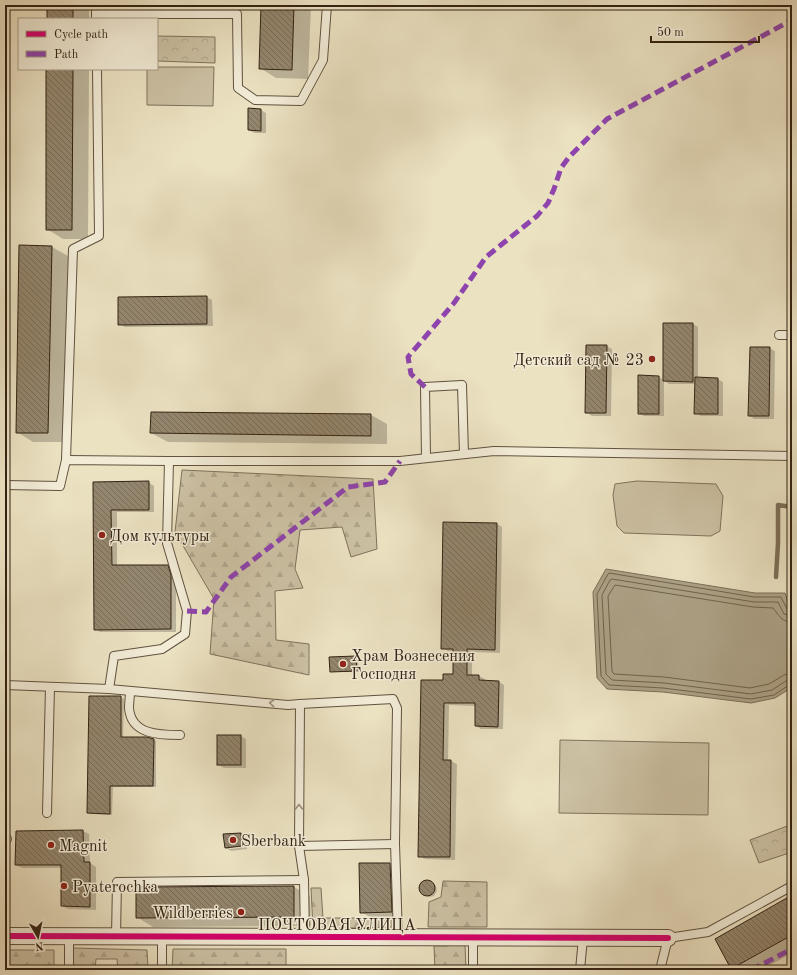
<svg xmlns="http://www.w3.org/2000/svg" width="797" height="975" viewBox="0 0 797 975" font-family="'Old Standard TT',serif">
	<defs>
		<pattern id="forest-firs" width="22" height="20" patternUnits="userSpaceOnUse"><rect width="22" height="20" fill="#ccc1a4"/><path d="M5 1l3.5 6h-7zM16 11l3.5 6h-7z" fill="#b0a68c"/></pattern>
		<pattern id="park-crowns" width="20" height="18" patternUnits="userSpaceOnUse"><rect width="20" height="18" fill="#ccc1a4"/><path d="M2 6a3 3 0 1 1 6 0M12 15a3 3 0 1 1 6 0" fill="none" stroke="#b0a68c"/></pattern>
		<pattern id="building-back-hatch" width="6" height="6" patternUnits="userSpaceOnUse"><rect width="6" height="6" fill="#93866e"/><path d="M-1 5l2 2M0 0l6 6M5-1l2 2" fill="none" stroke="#796d59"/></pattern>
	</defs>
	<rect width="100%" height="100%" fill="#ebe2c2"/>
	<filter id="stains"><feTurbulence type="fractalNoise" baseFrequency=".005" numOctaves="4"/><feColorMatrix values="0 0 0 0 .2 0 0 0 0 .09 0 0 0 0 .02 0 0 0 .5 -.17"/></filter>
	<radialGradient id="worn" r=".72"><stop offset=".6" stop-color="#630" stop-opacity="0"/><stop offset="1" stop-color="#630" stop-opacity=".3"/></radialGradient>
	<g fill="url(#forest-firs)" stroke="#80725c">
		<path d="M182,470l191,9 4,70 -26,8 -9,-30 -42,3 -5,39 8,19 -28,3 1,49 33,4v31l-99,-21 4,-55 -39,-67z"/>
		<path d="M443,881l44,1v45h-59l1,-25 12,-5z"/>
		<path d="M311,888h10l2,30h69v9l-79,2z"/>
		<path d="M465,945l1,25h-31l-1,-24z"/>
		<path d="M73,948l74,2 1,20h-30l-1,-11h-21l-1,11h-22z"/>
		<path d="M173,949h113v21h-114z"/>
		<path d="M5,950h49v20h-10l-1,-3 -38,-1z"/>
	</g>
	<g fill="url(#park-crowns)" stroke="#80725c">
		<path d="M157,36l58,1v26l-58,-2z"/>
		<path d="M790,825l2,5v22l-33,11 -9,-23z"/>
	</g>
	<g fill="#ccc1a4" stroke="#80725c">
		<path d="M157,67h57l-1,39 -66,-1v-36h10z"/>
		<path d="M637,481l79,3 7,12 -3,35 -9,5 -87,-3 -7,-7 -4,-31 2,-11z"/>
		<path d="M560,740l149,3 -1,72 -149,-2z"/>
	</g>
	<path fill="#aca186" stroke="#7c6e58" d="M606,569l149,24h30l5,15 2,9 -1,71 -16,10 -24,5 -88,-11 -56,-3 -10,-11 -4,-86z"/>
	<g fill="#0003">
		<rect x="48" y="5" width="41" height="14"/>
		<path d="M262,5h49l-3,74 -32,-1 -16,-10z"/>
		<path d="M47,69h42l-1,170h-25l-16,-10z"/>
		<path d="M261,110l5,3v20h-12l-5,-3z"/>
		<path d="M52,247l16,9 -3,186h-32l-16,-10z"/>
		<path d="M207,297l5,3 1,26 -88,1 -6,-3v-26z"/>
		<path d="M693,324l5,3v51l19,1 6,3v34h-22l-6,-3 1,-29h-27l-5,-3v35h-20l-5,-3 20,-36 5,3z"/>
		<path d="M606,346l6,3 -1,67h-19l-6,-4z"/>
		<path d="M769,348l6,3 -1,68h-20l-5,-4v-36h2z"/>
		<path d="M371,415l16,9v20l-219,-2 -17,-9z"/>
		<path d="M148,482l6,4v26h-37v54h50l6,3 3,10v53h-76l-5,-3 -1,-146z"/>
		<path d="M497,524l5,3 -2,126 -28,-1v24h7l6,3v2l14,1 5,3 -1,44h-22l-5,-3v-20l-27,-1 -1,56h3l6,3 -2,96 -30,-1 -6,-3 25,-175 10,-5v-25h-6l-6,-3z"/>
		<path d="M356,657l2,2 1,13h-26l-2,-1z"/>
		<path d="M121,697l3,2 -1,39 31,2 2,1v46h-43l-1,28 -21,-1 -3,-1z"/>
		<path d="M241,736l5,3v29h-22l-6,-3z"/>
		<path d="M83,831l6,3 1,29 6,4v43l-28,-1 -6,-3v-38h-40l-6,-3 1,-33z"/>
		<path d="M240,834l6,3 1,8 -18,2v2l18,-2v2l-16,2 -5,-3z"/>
		<path d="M390,864l8,4 2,49h-30l-9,-5z"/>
		<path d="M428,881l8,5 1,5 -3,5 -5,1 -8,-4 -2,-5 3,-5z"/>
		<path d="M294,887l16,9 1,30 -158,1 -16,-10v-29z"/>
		<path d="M792,897v56l-31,17h-25l-4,-2z"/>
	</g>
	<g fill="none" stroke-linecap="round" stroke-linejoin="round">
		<g stroke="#70624c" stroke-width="1">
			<path d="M792,611l-5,-2 -6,-12h-27l-145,-24 -1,1 -11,20 4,82 8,9 54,3 88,11 23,-4 15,-10h3"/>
			<path d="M792,616l-8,-2 -6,-12h-24l-142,-23 -2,1 -8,15 4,79 6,6 52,3 87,11 21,-4 14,-9 6,-2"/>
			<path d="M792,622c-11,0 -13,-7 -19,-14l-20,-1 -138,-22 -7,11 4,75 2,3 50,3 86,11 19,-4 15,-9 8,-2"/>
		</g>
		<path stroke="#7c6e58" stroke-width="4.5" d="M776,577l2,-34v-38l14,2"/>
	</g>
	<g fill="url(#building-back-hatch)" stroke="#332213">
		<rect x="47" y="5" width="26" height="14"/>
		<path d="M261,5h33l-2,65 -33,-1z"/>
		<path d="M46,69h27l-1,161h-26z"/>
		<path d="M248,108l13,1v22l-13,-1z"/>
		<path d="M19,245l33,1 -4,187h-32z"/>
		<path d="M207,296v28l-89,1v-28z"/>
		<path d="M663,323h30v59l-30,-1z"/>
		<path d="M586,345h21l-1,68h-21z"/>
		<path d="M750,347h20l-1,69h-21z"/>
		<path d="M638,375l21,1v38h-21z"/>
		<path d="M695,377l23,1v36h-24z"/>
		<path d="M151,412l220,2v22l-221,-3z"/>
		<path d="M149,481v29h-38l1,55h56l3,10v54l-77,1 -1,-148z"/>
		<path d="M443,522l54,1 -2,127 -28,-1v26h12v5l20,1 -1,46 -23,-1v-23h-31l-1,57h8l-1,97h-32l3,-177h22v-6h10v-25h-12z"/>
		<path d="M356,656l1,15 -27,1 -1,-15z"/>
		<path d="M89,696h32v41h26l7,2 -1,47h-43v28l-23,-1z"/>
		<rect x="217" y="735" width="24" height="30"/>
		<path d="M83,830l1,32h6v45l-29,-1v-41h-46l1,-34z"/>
		<path d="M241,833l1,13 -17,2 -2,-14z"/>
		<path d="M359,863h31l2,49 -32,1z"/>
		<circle cx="427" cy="888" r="8"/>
		<path d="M294,886v31l-158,1v-31z"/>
		<path d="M792,895v40l-61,34 -16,-30z"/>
	</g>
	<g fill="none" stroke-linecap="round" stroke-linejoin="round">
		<defs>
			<g id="lane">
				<path d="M96,5v13"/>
				<path d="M96,14h141l1,74 17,12 46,1 22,-41 4,-55"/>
				<path d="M779,335h13"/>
				<path d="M426,458l-1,-71 37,-2 2,69"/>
				<path d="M66,460l7,-211 26,-13 -2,-167"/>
				<path d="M169,461h231l94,-10 298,5"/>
				<path d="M5,485l55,1 6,-26 103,1 -2,82 20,68 -2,23 -23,15 -48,7 -5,33"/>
				<path d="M5,685l104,4 179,16 12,-1 -1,142 5,34 1,57"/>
				<path d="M130,692c0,5 -1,10 -1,16 2,27 31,27 51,27"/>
				<path d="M300,704l93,-5 4,9 -2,136 3,93"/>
				<path d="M47,813l3,-126"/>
				<path d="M5,839h2"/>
				<path d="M299,846l96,-2"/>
				<path d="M116,936l1,-54 187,-2"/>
				<path d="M69,970v-34"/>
				<path d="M162,970v-34"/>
				<path d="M473,970v-33"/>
				<path d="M580,970l3,-32"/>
				<path d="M660,970l8,-32 40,-6 84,-46"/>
			</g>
			<path id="street" d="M5,936l663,2"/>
		</defs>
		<use href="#lane" stroke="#61523f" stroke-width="10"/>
		<use href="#street" stroke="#61523f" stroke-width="18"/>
		<use href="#lane" stroke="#f2ecd7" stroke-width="8"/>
		<use href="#street" stroke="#f2ecd7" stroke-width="16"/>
		<g stroke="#8e44ad" stroke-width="5" stroke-dasharray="10 5" stroke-linecap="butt">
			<path d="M425,387l-14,-13 -3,-17 46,-54 32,-46 51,-41 11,-13 6,-14 7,-21 8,-11 38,-38 185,-99"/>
			<path d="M187,611l19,1 25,-35 117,-90 37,-5 15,-21"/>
			<path d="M751,970l41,-21"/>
		</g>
		<defs>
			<path id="cycleway" d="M5,936l663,2"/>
		</defs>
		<use href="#cycleway" stroke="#f2ecd7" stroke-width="8"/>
		<use href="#cycleway" stroke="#d6006c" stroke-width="6"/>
	</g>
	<defs><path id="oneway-chevron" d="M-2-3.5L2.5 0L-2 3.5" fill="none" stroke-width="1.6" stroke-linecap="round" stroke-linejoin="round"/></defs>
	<g stroke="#9c917f">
		<use href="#oneway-chevron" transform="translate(272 703) rotate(-175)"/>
		<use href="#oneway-chevron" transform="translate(299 807) rotate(-90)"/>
	</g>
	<g fill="#8f2418" stroke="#f2ecd7" stroke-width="1.5">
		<circle cx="652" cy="359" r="4"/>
		<circle cx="102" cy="535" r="4"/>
		<circle cx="343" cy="664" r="4"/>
		<circle cx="233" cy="840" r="4"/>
		<circle cx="51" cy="845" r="4"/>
		<circle cx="64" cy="886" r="4"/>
		<circle cx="241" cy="912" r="4"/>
	</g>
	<g text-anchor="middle" stroke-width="3" stroke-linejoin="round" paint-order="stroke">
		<g font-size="16" fill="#332213" stroke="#f2ecd7" text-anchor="start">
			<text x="644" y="365" text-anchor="end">Детский сад № 23</text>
			<text x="110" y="541">Дом культуры</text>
			<text x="351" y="661">Храм Вознесения<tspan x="351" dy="18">Господня</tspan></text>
			<text x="241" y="846">Sberbank</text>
			<text x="59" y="851">Magnit</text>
			<text x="72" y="892">Pyaterochka</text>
			<text x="233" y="918" text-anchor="end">Wildberries</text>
		</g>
		<g font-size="16" fill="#332213" stroke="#f2ecd7">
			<text x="337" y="930">ПОЧТОВАЯ УЛИЦА</text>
		</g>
	</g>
	<rect width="797" height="975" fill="none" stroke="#ebe2c2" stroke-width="20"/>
	<rect x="6" y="6" width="785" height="963" fill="none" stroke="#332213" stroke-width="2"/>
	<rect x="10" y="10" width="777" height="955" fill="none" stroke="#332213"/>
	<rect x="18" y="18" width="140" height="52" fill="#f2ecd7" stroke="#a69b89"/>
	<rect x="26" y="31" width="20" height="6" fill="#d6006c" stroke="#a69b89"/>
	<text x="54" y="38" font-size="12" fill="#332213">Cycle path</text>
	<rect x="26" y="51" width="20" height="6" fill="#8e44ad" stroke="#a69b89"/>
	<text x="54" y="58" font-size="12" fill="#332213">Path</text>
	<g transform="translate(38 937) rotate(171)" stroke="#f2ecd7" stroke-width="3" paint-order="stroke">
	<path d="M0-3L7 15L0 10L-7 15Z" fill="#332213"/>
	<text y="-6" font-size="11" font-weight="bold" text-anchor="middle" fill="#332213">N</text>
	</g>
	<path d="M651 36v6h108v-6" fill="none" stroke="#332213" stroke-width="2"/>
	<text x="657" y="36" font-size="12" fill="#332213" stroke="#f2ecd7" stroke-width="3" paint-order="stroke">50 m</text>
	<rect width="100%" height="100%" filter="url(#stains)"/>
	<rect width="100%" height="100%" fill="url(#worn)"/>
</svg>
